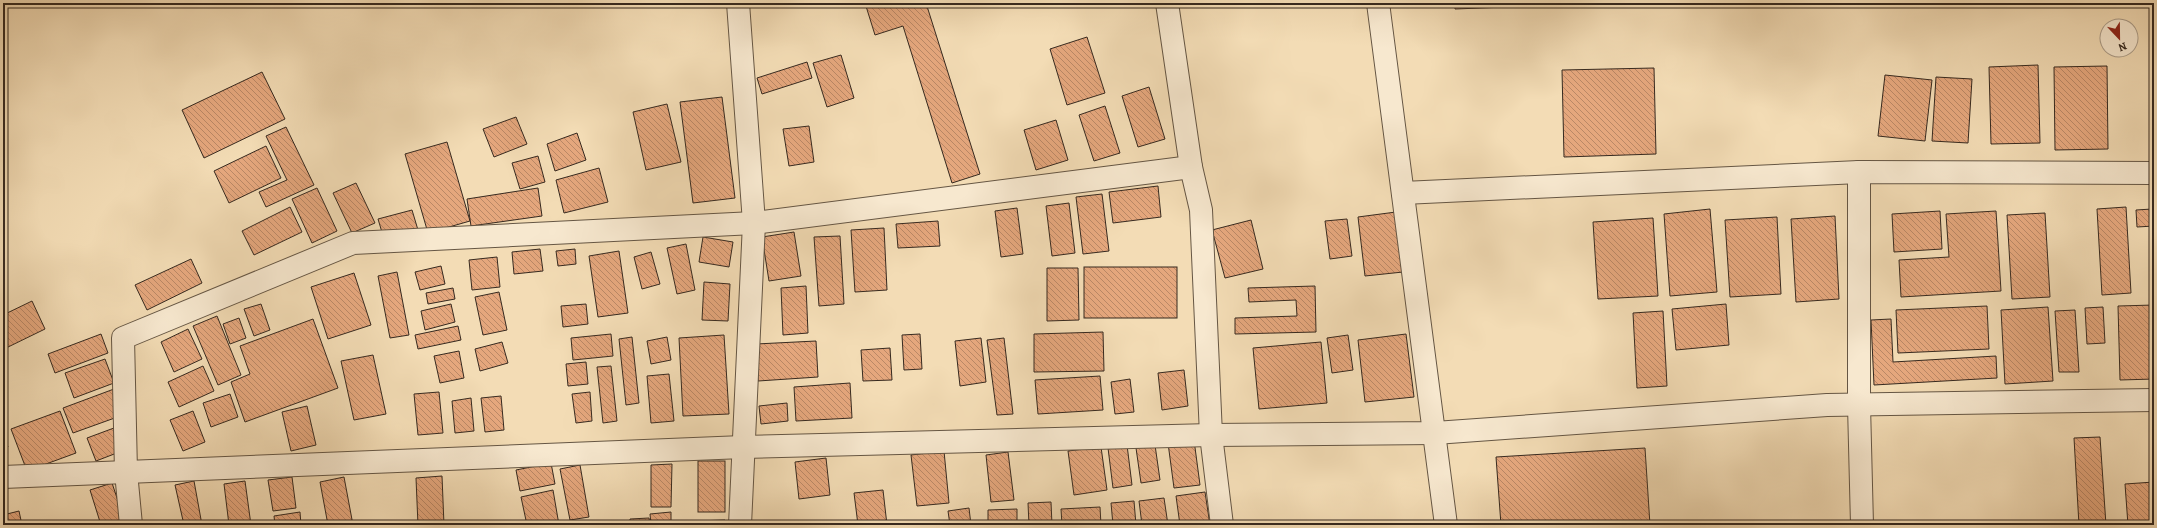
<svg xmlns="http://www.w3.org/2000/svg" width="2157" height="528" viewBox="0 0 2157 528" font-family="Alegreya,serif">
	<defs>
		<pattern id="building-back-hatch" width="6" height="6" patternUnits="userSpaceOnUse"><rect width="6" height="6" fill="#e5a77d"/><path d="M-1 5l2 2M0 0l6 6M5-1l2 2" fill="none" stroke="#ba8866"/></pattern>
	</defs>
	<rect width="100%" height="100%" fill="#f3dcb5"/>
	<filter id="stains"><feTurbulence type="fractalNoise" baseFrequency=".005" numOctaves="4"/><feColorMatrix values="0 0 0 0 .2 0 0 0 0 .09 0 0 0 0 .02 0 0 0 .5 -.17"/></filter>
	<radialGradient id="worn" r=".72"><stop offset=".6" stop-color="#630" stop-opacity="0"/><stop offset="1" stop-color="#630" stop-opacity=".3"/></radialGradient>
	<g fill="url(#building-back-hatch)" stroke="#36291f">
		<path d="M865,3h61l54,171 -28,9 -49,-157 -28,9z"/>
		<path d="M1455,3h51v4l-51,2z"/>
		<path d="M1087,37l18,56 -38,12 -17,-56z"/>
		<path d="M841,55l13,43 -27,9 -14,-44z"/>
		<path d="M807,62l5,16 -50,16 -5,-16z"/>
		<path d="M2038,65l2,78 -49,1 -2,-77z"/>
		<path d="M2107,66l1,83 -53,1 -1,-83z"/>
		<path d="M1654,68l2,86 -92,3 -2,-87z"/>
		<path d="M262,72l23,47 -81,39 -22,-48z"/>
		<path d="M1885,75l47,5 -7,61 -47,-5z"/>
		<path d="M1936,77l36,2 -4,64 -36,-2z"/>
		<path d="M1149,87l16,52 -27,8 -16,-51z"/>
		<path d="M722,97l13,101 -42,5 -13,-101z"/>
		<path d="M667,104l14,58 -35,8 -13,-58z"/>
		<path d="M1105,106l15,47 -26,8 -15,-46z"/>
		<path d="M516,117l11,27 -33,13 -11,-28z"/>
		<path d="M1056,120l12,40 -32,10 -12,-40z"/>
		<path d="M809,126l5,36 -25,4 -6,-37z"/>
		<path d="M286,127l28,58 -48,22 -7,-15 28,-12 -21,-44z"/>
		<path d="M577,133l9,27 -31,11 -8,-27z"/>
		<path d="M447,142l23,79 -42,12 -23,-79z"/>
		<path d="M266,146l15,32 -52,25 -15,-32z"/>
		<path d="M538,156l7,26 -25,7 -8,-26z"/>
		<path d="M599,168l9,34 -44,11 -8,-33z"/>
		<path d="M356,183l19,40 -23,10 -19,-40z"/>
		<path d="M1158,186l3,31 -48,6 -4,-31z"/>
		<path d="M317,188l20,43 -25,12 -20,-44z"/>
		<path d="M538,188l4,28 -71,10 -4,-27z"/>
		<path d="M1102,194l7,57 -26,3 -7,-57z"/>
		<path d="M1069,203l6,50 -23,3 -6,-50z"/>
		<path d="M290,207l12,25 -48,23 -12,-24z"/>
		<path d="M2126,207l5,86 -29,2 -5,-86z"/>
		<path d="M1017,208l6,46 -22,3 -6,-46z"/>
		<path d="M1710,209l7,83 -47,4 -6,-82z"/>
		<path d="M2152,209l2,17 -17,1 -1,-17z"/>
		<path d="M412,210l6,20 -34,9 -6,-20z"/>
		<path d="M1940,211l2,38 -48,3 -2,-38z"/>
		<path d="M1996,211l5,80 -100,6 -2,-37 50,-3 -3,-43z"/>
		<path d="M1396,212l7,60 -38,4 -7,-59z"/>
		<path d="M2045,213l5,84 -38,2 -5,-84z"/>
		<path d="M1835,216l4,83 -43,3 -5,-83z"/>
		<path d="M1777,217l4,77 -51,3 -5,-77z"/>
		<path d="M1653,218l5,78 -60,3 -5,-77z"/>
		<path d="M1347,219l5,37 -22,3 -5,-38z"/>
		<path d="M1251,220l12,49 -38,9 -13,-48z"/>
		<path d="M938,221l2,25 -42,2 -2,-24z"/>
		<path d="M884,228l3,62 -32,2 -4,-62z"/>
		<path d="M794,232l7,44 -32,5 -7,-44z"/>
		<path d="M840,236l4,68 -25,2 -5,-69z"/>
		<path d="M703,237l30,5 -4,25 -30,-5z"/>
		<path d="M686,244l9,46 -18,4 -10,-46z"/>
		<path d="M540,249l3,22 -29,3 -2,-22z"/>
		<path d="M575,249l1,15 -18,2 -2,-15z"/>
		<path d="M619,251l9,62 -30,4 -9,-61z"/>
		<path d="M651,252l9,32 -18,5 -8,-32z"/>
		<path d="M497,257l3,30 -28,3 -3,-30z"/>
		<path d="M191,259l11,24 -55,27 -12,-25z"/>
		<path d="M441,266l4,18 -25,6 -5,-18z"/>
		<rect x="1084" y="267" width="93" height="51"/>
		<path d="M1047,268h31l1,52 -32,1z"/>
		<path d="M397,272l12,63 -19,3 -12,-62z"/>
		<path d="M354,273l17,52 -43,14 -17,-52z"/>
		<path d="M704,282l26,2 -2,37 -26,-1z"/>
		<path d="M806,286l2,47 -25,2 -2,-47z"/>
		<path d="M1315,286l1,46 -81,2v-16l62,-2 -1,-16 -47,2 -1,-14z"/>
		<path d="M453,288l2,11 -27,5 -2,-11z"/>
		<path d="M499,292l8,38 -24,5 -8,-38z"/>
		<path d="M32,301l13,28 -41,20 -1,-34z"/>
		<path d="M261,304l9,26 -16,6 -10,-27z"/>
		<path d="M451,304l4,18 -30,8 -4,-19z"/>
		<path d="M586,304l2,20 -25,3 -2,-21z"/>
		<path d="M1726,304l3,41 -53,5 -4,-41z"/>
		<path d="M2154,305v74l-34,1 -2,-74z"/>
		<path d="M1987,306l2,43 -91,4 -2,-43z"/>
		<path d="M2048,307l5,74 -48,3 -4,-74z"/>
		<path d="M2103,307l2,36 -18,1 -2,-36z"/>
		<path d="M2075,310l4,62h-20l-4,-61z"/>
		<path d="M1663,311l4,75 -30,2 -4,-75z"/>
		<path d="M217,316l24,59 -23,10 -25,-59z"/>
		<path d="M239,318l7,20 -16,6 -7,-20z"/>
		<path d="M313,319l25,69 -93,34 -14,-40 19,-8 -10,-28z"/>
		<path d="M1891,319l2,43 103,-6 1,22 -123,7 -3,-65z"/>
		<path d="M458,326l3,14 -43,9 -3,-14z"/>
		<path d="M188,329l14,30 -28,13 -13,-30z"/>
		<path d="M1103,332l1,39 -70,1v-38z"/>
		<path d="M101,334l7,19 -53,20 -7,-19z"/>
		<path d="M611,334l2,22 -40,4 -2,-22z"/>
		<path d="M920,334l2,35 -18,1 -2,-35z"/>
		<path d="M1406,334l8,63 -49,5 -7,-62z"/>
		<path d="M724,335l5,79 -46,2 -4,-78z"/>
		<path d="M1348,335l5,35 -21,3 -5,-35z"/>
		<path d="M632,337l7,66 -13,2 -7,-66z"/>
		<path d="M667,337l4,23 -20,4 -4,-23z"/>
		<path d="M981,338l5,44 -26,4 -5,-45z"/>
		<path d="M1004,338l9,76 -16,1 -10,-75z"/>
		<path d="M816,341l2,36 -60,4 -2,-37z"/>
		<path d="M502,342l6,21 -28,8 -5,-22z"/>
		<path d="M1321,342l6,61 -68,6 -6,-61z"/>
		<path d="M890,348l2,32 -29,1 -2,-31z"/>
		<path d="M459,351l5,27 -24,5 -6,-27z"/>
		<path d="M373,355l13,59 -32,6 -13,-59z"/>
		<path d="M105,359l9,24 -40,15 -9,-25z"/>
		<path d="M586,362l2,22 -20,2 -2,-22z"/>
		<path d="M203,366l11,25 -35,16 -11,-25z"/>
		<path d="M611,366l6,55 -14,2 -6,-56z"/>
		<path d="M1184,370l4,36 -26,4 -4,-37z"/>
		<path d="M669,374l5,47 -23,2 -4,-47z"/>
		<path d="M1100,376l3,34 -65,4 -3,-34z"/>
		<path d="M1130,379l4,33 -19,2 -4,-32z"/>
		<path d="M850,383l2,35 -56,3 -2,-34z"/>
		<path d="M114,389l9,26 -50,18 -10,-25z"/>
		<path d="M439,392l4,41 -25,2 -4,-41z"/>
		<path d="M590,392l2,29 -16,2 -4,-29z"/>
		<path d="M230,394l8,23 -27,10 -8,-24z"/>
		<path d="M501,396l3,34 -19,2 -4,-34z"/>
		<path d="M471,398l3,33 -19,2 -3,-32z"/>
		<path d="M787,403l1,18 -27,3 -2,-18z"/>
		<path d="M307,406l9,39 -25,6 -9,-39z"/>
		<path d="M60,411l16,42 -49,18 -16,-42z"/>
		<path d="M193,411l12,31 -22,9 -13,-31z"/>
		<path d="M114,428l8,23 -26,10 -9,-23z"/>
		<path d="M3,432l5,15 -5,2z"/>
		<path d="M2100,437l6,88h-27l-5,-87z"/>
		<path d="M1194,440l6,45 -26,3 -6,-45z"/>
		<path d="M1127,445l5,40 -19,3 -5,-40z"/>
		<path d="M1155,445l5,35 -19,3 -5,-35z"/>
		<path d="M1101,447l6,43 -33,5 -6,-44z"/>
		<path d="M1645,448l5,77h-149l-5,-68z"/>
		<path d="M944,451l5,52 -32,3 -6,-51z"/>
		<path d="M1008,452l6,48 -23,2 -5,-47z"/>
		<path d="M826,458l4,37 -31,4 -4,-37z"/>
		<rect x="698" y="461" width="27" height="51"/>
		<path d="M551,463l4,21 -35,7 -4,-21z"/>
		<path d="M672,464l-1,43h-20v-42z"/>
		<path d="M580,465l9,52 -19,3 -10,-51z"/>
		<path d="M442,476l2,49h-26l-2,-47z"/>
		<path d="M292,477l4,31 -23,3 -5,-31z"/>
		<path d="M344,477l9,48h-25l-8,-43z"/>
		<path d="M194,481l8,44h-18l-9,-40z"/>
		<path d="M245,481l6,44h-22l-5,-41z"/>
		<path d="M2154,482v43h-26l-3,-41z"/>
		<path d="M112,483l14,42h-25l-11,-35z"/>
		<path d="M553,490l6,35h-32l-6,-28z"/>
		<path d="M883,490l4,35h-29l-4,-32z"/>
		<path d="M1205,492l5,33h-30l-4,-29z"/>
		<path d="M1164,498l4,27h-26l-3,-24z"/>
		<path d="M1134,501l2,24h-23l-2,-22z"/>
		<path d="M1051,502l1,23h-23l-1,-22z"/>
		<path d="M1100,507l1,18h-39l-1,-16z"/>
		<path d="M969,508l2,17h-21l-2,-14z"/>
		<path d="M1017,509v16h-29v-15z"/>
		<path d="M19,511l3,14h-19v-10z"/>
		<path d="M300,512l1,13h-26l-1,-9z"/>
		<path d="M671,512v13h-20l-1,-11z"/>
		<path d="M649,518l1,7h-20v-6z"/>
		<path d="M725,520v5h-29v-4z"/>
	</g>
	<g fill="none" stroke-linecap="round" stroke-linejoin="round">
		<defs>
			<g id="minor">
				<path d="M738,3l16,220 -14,302"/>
				<path d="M1167,3l24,164 10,43 10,225 11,90"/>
				<path d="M1378,3l68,522"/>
				<path d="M1859,172v233l3,120"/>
				<path d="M1403,193l456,-21 295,1"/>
				<path d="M3,477l740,-30 468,-12 224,-2 392,-28 327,-5"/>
				<path d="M131,525l-5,-53 -3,-134 230,-95 401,-20 437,-56"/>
			</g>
		</defs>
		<use href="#minor" stroke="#655644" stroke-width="24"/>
		<use href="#minor" stroke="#f7e8cf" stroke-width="22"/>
	</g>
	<rect width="2157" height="528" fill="none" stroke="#f3dcb5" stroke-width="16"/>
	<rect x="4" y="4" width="2149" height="520" fill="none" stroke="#36291f" stroke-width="2"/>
	<rect x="8" y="8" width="2141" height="512" fill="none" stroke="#36291f"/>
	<g transform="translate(2119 38) rotate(158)"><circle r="19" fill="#f7e8cf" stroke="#aa9c89"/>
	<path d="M0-3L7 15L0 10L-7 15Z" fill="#8f2418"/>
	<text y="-6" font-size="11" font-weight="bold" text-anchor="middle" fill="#36291f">N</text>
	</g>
	<rect width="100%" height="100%" filter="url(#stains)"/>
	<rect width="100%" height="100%" fill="url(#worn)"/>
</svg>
